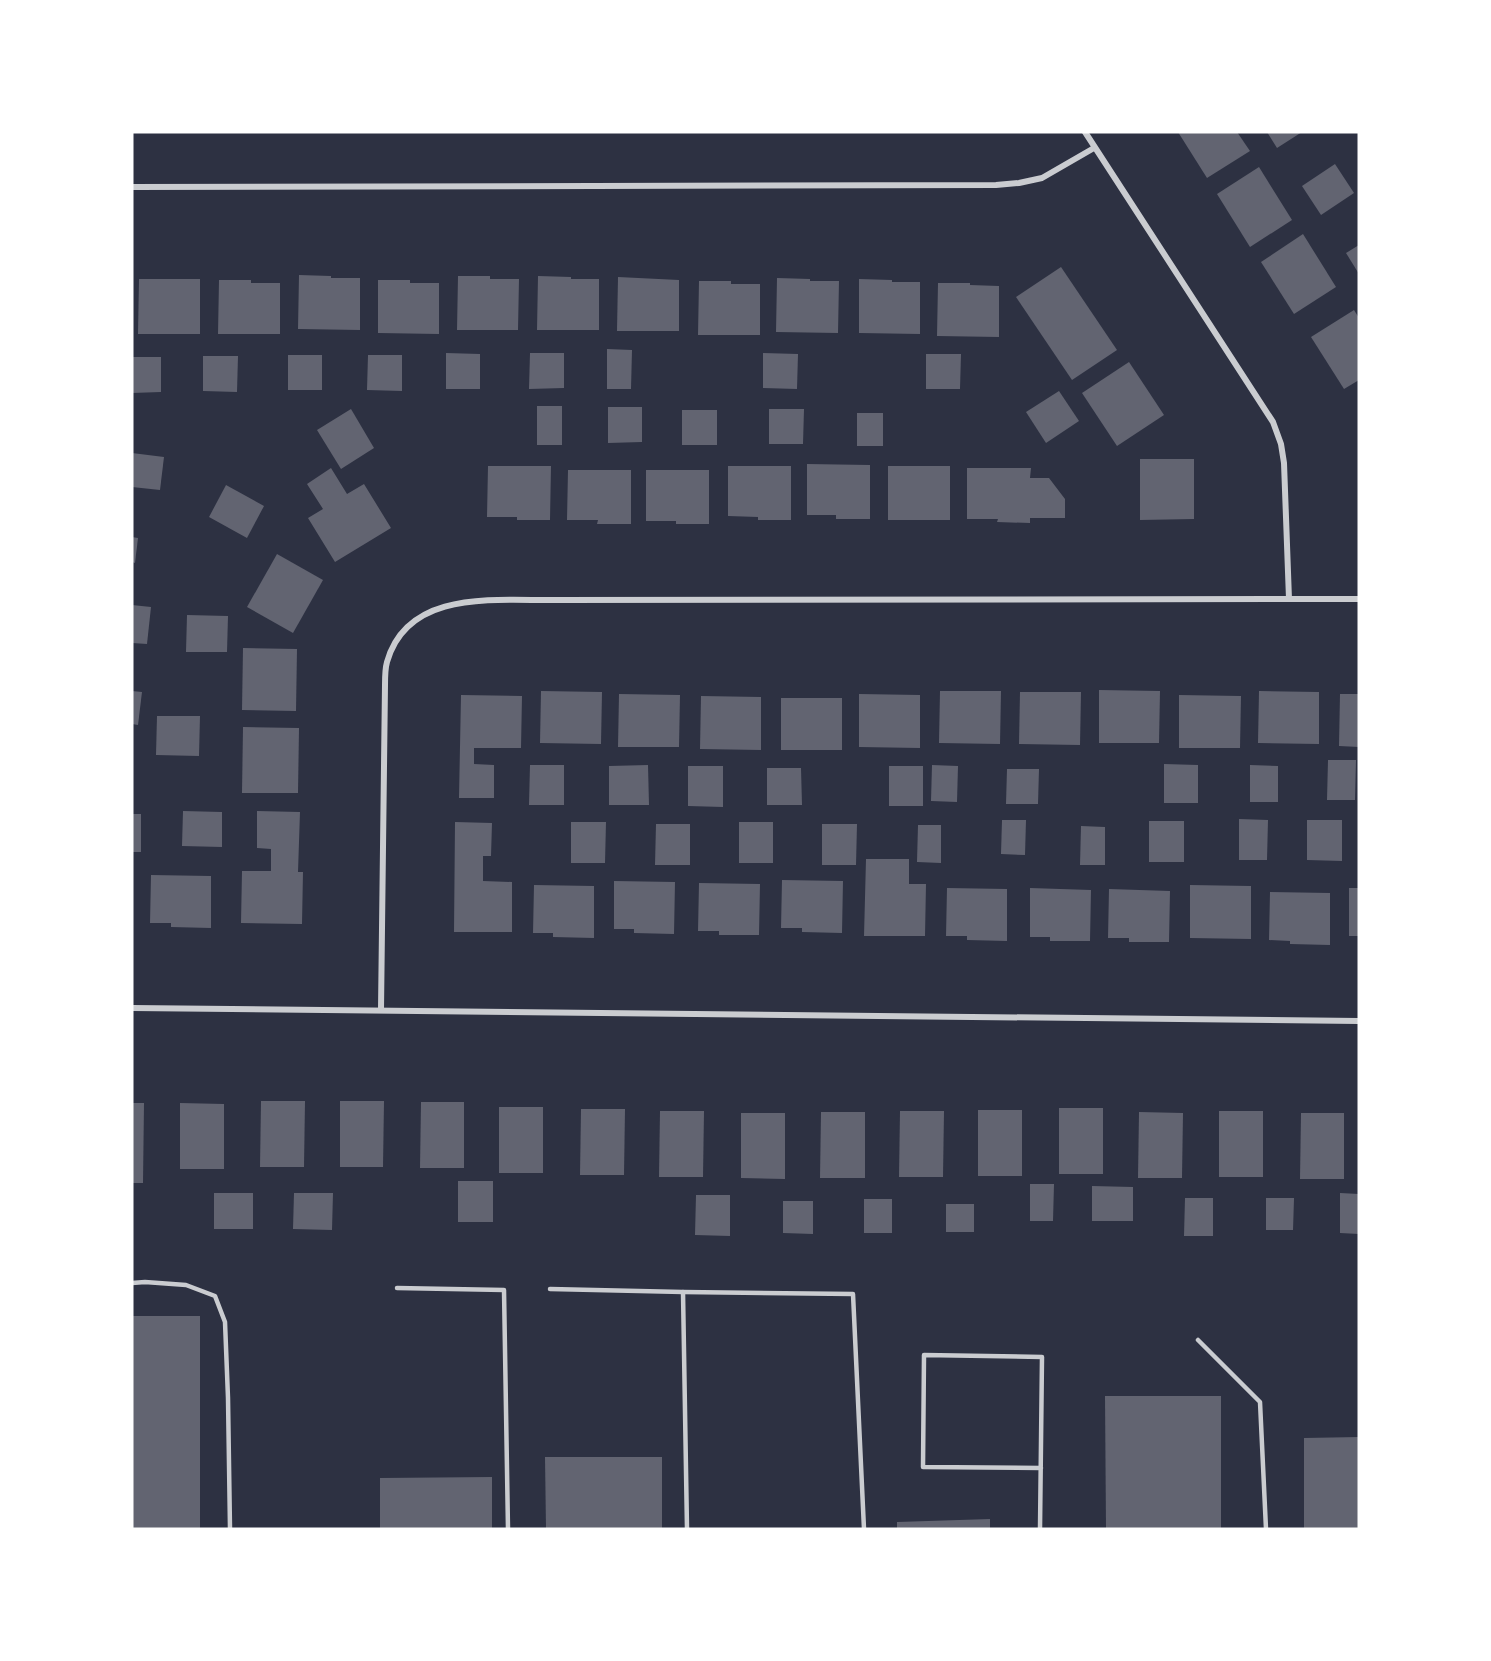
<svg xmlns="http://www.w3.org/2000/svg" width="1491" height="1661" viewBox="0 0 1491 1661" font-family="Commissioner,sans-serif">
	<rect width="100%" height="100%" fill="#2d3142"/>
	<g fill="#626471">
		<path d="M1178,132h59l13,19 -43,27z"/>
		<path d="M1267,132h35l-25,16z"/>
		<path d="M1335,164l19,29 -33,22 -19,-29z"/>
		<path d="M1259,167l33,53 -42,27 -33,-53z"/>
		<path d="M1303,234l33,53 -42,27 -33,-52z"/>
		<path d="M1359,245v29l-13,-21z"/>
		<path d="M1061,267l56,83 -45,30 -56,-83z"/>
		<path d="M299,275l32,1v2h29v52l-62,-1z"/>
		<path d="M458,276h32v3h29l-1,51h-61z"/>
		<path d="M538,276l33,1v2h28v51h-62z"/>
		<path d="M618,277l61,3v51h-62z"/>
		<path d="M777,278l33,1v2h29l-1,52 -62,-1z"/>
		<path d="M139,279h61v55h-62z"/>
		<path d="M859,279l33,1v2h28v52l-61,-1z"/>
		<path d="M219,280h32v3h29v51h-62z"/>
		<path d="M378,280h32v3h29v51l-61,-1z"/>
		<path d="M699,281h32v3h29v51h-62z"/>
		<path d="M938,283h32v2l29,1v51l-62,-1z"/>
		<path d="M1354,310l5,8v62l-15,9 -33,-52z"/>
		<path d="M607,349l25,1 -1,39h-24z"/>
		<path d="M446,353l34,1v35h-34z"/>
		<path d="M530,353h34v35l-35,1z"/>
		<path d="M763,353l35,1 -1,35 -34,-1z"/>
		<path d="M926,354h35l-1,35h-34z"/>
		<rect x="288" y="355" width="34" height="35"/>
		<path d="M368,355h34v36l-35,-1z"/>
		<path d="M203,356h35l-1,36 -34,-1z"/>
		<path d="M132,357h29v35l-29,1z"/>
		<path d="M1129,362l35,53 -47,31 -35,-53z"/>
		<path d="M1059,391l20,30 -33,22 -20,-31z"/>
		<rect x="537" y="406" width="25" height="39"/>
		<path d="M608,407h34v35l-34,1z"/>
		<path d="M351,409l23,39 -33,21 -24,-39z"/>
		<path d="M769,409h35l-1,35h-34z"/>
		<rect x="682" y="410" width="35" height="35"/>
		<rect x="857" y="413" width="26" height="33"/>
		<path d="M132,453l32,4 -4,33 -28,-3z"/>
		<path d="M1140,459h54v60l-54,1z"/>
		<path d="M807,464l63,1v54h-34v-4h-29z"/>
		<path d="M488,466h63l-1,54h-33v-3h-30z"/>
		<path d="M728,466h63v54h-33v-3l-30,-1z"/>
		<rect x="888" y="466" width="62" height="54"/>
		<path d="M331,468l16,26 17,-10 27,44 -56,34 -27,-44 15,-9 -16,-25z"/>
		<path d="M967,468h64l-1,10h19l16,21v19h-35v5l-33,-1 1,-3h-31z"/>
		<path d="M568,470h63v54h-34l1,-4h-31z"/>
		<path d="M646,470h63v54h-33v-3h-30z"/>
		<path d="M226,485l38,21 -17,32 -38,-21z"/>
		<path d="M132,537l6,1 -3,25 -3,-1z"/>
		<path d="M277,554l46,26 -30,53 -46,-26z"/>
		<path d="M132,605l19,2 -4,37 -15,-1z"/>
		<path d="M187,615l41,1 -1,36h-41z"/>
		<path d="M243,648l54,1 -1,62 -54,-1z"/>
		<path d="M1099,690l61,1 -1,52h-60z"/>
		<path d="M132,691l10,1 -4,33 -6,-1z"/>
		<path d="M541,691l61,1 -1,52 -61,-1z"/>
		<path d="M940,691h61l-1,53 -61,-1z"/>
		<path d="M1259,691l60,1v52l-61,-1z"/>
		<path d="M1020,692h61l-1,53 -61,-1z"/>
		<path d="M619,694l61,1 -1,52h-61z"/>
		<path d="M859,694l61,1v53l-61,-1z"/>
		<path d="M1340,694h19v53l-20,-1z"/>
		<path d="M461,695l61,1 -1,52h-47v16l20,1v33h-35z"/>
		<path d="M1179,695l62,1 -1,52h-61z"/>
		<path d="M701,696l60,1v53l-61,-1z"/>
		<rect x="781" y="698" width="61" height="52"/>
		<path d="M157,716h43l-1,40 -43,-1z"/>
		<path d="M243,727l56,1 -1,65h-56z"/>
		<path d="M1328,760h28l-1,40h-28z"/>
		<path d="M1164,764l34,1v38h-34z"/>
		<path d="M530,765h34v40h-35z"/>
		<path d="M648,765l1,40h-40v-39z"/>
		<path d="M932,765l26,1 -1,36 -26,-1z"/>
		<path d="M1250,765l28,1v36h-28z"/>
		<path d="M688,766h35v41l-35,-1z"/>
		<rect x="889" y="766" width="34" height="40"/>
		<path d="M767,768h34l1,37h-35z"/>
		<path d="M1007,769h32l-1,35h-32z"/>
		<path d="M183,811l39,1v35l-40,-1z"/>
		<path d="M257,811l43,1 -2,60h5l-1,52 -61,-1 1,-52h29v-22l-14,-1z"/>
		<rect x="132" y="814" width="9" height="38"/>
		<path d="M1239,819l29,1 -1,40h-28z"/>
		<path d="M1002,820h24l-1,35 -24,-1z"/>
		<path d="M1307,820h35v41l-35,-1z"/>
		<rect x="1149" y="821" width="35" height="41"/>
		<path d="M455,822l37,1 -1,33h-8v25l29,1v50h-58z"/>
		<path d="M571,822h35l-1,41h-34z"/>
		<rect x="739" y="822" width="34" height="41"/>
		<path d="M656,824h34v41h-35z"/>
		<path d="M822,824h35l-1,41h-34z"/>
		<path d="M918,825h23v38l-24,-1z"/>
		<path d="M1081,826l24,1v38h-25z"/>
		<path d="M866,859h43v25h17l-1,52h-61z"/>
		<path d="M151,875l60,1v52l-40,-1v-4h-21z"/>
		<path d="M782,880l61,1 -1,52 -40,-1v-4h-21z"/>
		<path d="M614,881l61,1 -1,52 -40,-1v-4h-20z"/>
		<path d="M699,883l61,1 -1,51h-40v-4h-21z"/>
		<path d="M534,885l60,1v52l-41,-1v-4h-20z"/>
		<path d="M1190,885l61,1v53l-61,-1z"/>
		<path d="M947,888l60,1v52l-40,-1v-4h-21z"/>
		<path d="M1030,888l61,2 -1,51h-40v-4h-20z"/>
		<rect x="1349" y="888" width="10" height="48"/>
		<path d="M1109,889l61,2 -1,51h-40v-4h-21z"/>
		<path d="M1270,892l60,1v52l-40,-1v-3l-21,-1z"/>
		<path d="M261,1101h44l-1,66h-44z"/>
		<path d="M340,1101h44l-1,66h-43z"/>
		<path d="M421,1102h43v66h-44z"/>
		<path d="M132,1103h12l-1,80h-11z"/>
		<path d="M180,1103l44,1v65h-44z"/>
		<rect x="499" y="1107" width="44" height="66"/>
		<rect x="1059" y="1108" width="44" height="66"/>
		<path d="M581,1109h44l-1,66h-44z"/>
		<rect x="978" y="1110" width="44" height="66"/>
		<path d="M660,1111h44l-1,66h-44z"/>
		<path d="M900,1111h44l-1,66h-44z"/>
		<rect x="1219" y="1111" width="44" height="66"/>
		<path d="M821,1112h44v66h-45z"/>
		<path d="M1139,1112l44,1 -1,65h-44z"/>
		<path d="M741,1113h44v66l-44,-1z"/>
		<path d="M1301,1113h43v66h-44z"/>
		<rect x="458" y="1181" width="35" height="41"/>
		<path d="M1030,1184h24l-1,37h-23z"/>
		<path d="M1092,1186l41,1v34h-41z"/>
		<rect x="214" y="1193" width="39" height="36"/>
		<path d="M294,1193h39l-1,37 -39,-1z"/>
		<path d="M1340,1193l19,1v40l-19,-1z"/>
		<path d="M696,1195h34v41l-35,-1z"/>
		<path d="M1185,1198h28v38h-29z"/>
		<path d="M1266,1198h28l-1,32h-27z"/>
		<rect x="864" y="1199" width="28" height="34"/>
		<path d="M783,1201h30v33l-30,-1z"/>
		<rect x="946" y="1204" width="28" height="28"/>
		<rect x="132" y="1316" width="68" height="213"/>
		<path d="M1105,1396h116v133h-115z"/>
		<path d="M1359,1437v92h-55v-91z"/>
		<path d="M545,1457h117v72h-116z"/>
		<path d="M492,1477v52h-112v-51z"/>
		<path d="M990,1519v10h-93v-7z"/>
	</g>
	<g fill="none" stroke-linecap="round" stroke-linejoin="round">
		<g stroke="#caccd0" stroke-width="4.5">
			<path d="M132,1283l13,-1 41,3 29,11 10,26 3,76 2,131"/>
			<path d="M397,1288l107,2 4,239"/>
			<path d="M550,1289l133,3 170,2 11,235"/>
			<path d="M683,1292l4,237"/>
			<path d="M1198,1340l62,62 6,127"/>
			<path d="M1040,1529l2,-172 -118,-2 -1,112 118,1"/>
		</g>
		<g stroke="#caccd0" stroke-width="6">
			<path d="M1085,132l188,290 8,22 3,19 5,136"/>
			<path d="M132,187l864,-2 23,-2 23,-5 52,-30"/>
			<path d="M132,1008l1227,13"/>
			<path d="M381,1010l4,-325c0,-7 0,-16 2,-23 21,-74 111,-61 171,-62l801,-1"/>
		</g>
	</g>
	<rect width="1491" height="1661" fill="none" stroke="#ffffff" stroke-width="267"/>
</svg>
